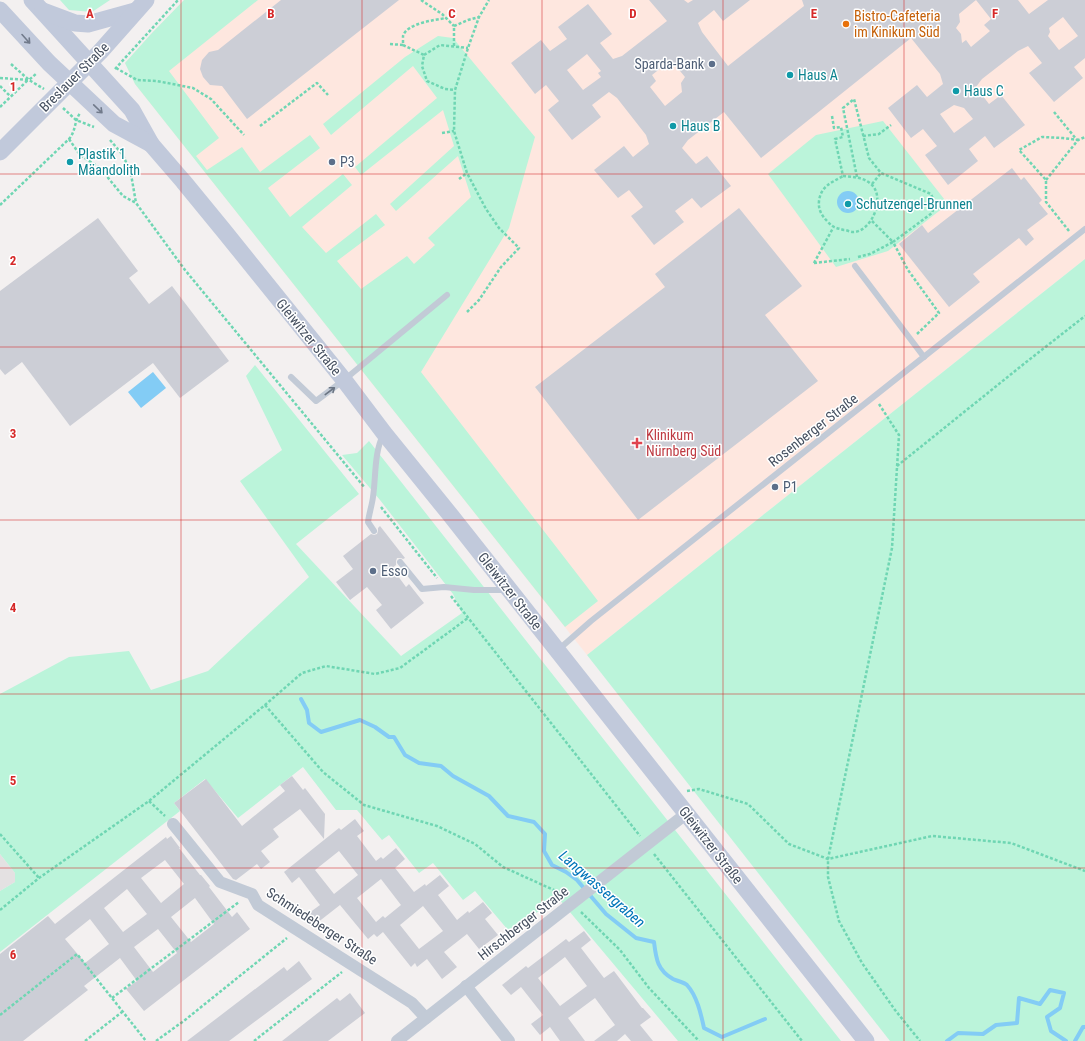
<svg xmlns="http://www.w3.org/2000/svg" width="1085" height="1041" viewBox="0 0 1085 1041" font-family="'Roboto Condensed',sans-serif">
	<rect width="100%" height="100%" fill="#f3f0f0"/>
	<path fill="#e4e1e2" d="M0,854l15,19v9l-15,9z"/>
	<path fill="#fee7df" d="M184,0h901v259l-498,396 -452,-571 -10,-21 26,-29z"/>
	<g fill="#bbf4da">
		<path d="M60,0h50l-18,12 -23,-2z"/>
		<path d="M184,0h74l-89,71 50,67 -23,18 11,14 35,-23 18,25 50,-37 10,13 -52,40 22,29 53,-43 9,11 -50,42 24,26 50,-39 9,11 -48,36 24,28 46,-33 7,8 21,-19 -7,-7 43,-41 -13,-41 -62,55 -6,-7 64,-58 -11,-36 -82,65 -6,-8 82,-69 -24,-32 -82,69 -8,-11 82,-67 33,-21 15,2 82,99 -26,91 -88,144 177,229 -33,26 -430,-543 -10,-21 26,-29z"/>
		<path d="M883,121l65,83 -60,47 -52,16 -68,-93 48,-39z"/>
		<path d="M1085,259v782h-195l-303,-386z"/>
		<path d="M255,365l104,129 -63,50 105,112 61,-43 -9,-19 -73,-94 -38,-45 15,-2 12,-12 472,600h-163l-119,-142 -51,31 -33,-39 -12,9 -30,-37 -14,10 -30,-38 -7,5 -25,-30h-21l-33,-43 -65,51 -33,-39 -31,24 6,8 -180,141v-61l15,-9v-9l-15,-19v-160l69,-37 60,-6 22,39 57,-19 101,-94 -69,-96 42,-31 -36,-74z"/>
	</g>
	<g fill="#83ccf5">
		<circle cx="848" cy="202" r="11"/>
		<path d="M153,372l13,16 -25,20 -13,-16z"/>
	</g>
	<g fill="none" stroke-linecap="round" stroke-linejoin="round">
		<g stroke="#83ccf5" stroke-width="4">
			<path d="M301,699l6,11 2,13 12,9 39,-12 15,7 14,10h5l11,18 14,8 22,3 12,10 36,20 19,20 26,6 11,12 -1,17 8,14 14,7 11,8 29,34 30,24 18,4c2,16 3,28 19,37 4,2 11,3 14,6 10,11 14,29 17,43l18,9 43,-18"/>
			<path d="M947,1041l11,-8 25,1 13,-9 21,-2 2,-25 21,6 10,-14 14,3 -4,15 -13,9 4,14 15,10"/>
			<path d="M1075,1041l8,-14h2"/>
		</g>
	</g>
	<g fill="#ccced6" fill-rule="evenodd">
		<path d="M281,0h118l-152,119 -25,-33 -12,-1 -7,-8 -3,-8 2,-9 7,-8 9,-2z"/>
		<path d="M649,0h35l4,3 5,-3h57l-27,21 -9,-11 -16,13 4,9 26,34 76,-60 -2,-6h216l11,14 19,-14h37v58l-11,9 9,11 -29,24 -25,-29 13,-10 -14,-17 -10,5 -36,28 -6,8 13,17 12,-9 24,30 -31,23 -9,-12 -16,13 9,12 -30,24 -23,-30 12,-9 -14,-17 -12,9 -23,-30 29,-23 10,12 16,-13 -3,-10 -29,-36 -150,120 -37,-46 -36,28 -6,8 14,16 11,-8 24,30 -30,22 -9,-10 -17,13 9,11 -30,23 -23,-29 12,-9 -14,-17 -11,8 -24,-28 30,-24 9,11 16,-13 -3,-9 -29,-37 -8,-6 -17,13 9,12 -29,23 -24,-30 11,-9 -13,-16 -11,9 -24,-31 30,-23 9,11 17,-12 -9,-12 30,-23 24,30 -12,9 13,16 9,-3 45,-35zM976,0l15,19 -7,6 6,6 -19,16 -5,-7 -4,3 -1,-9 -5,-6 4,-6 -1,-8zM1063,17l15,19 -19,14 -11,-14 2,-4 -1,-4zM587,54l14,17 -3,2 3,4 -18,13 -16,-20zM671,60l14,17 -4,6 1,9 -17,14 -15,-19 6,-6 -4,-6zM954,105l10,3 9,11 -19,14 -14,-19z"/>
		<path d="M1012,168l9,12 3,-3 18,23 -3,3 9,11 -21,16 7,9 -8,7 -7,-8 -46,36 7,8 -31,25 -50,-63 23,-19 6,8z"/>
		<path d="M739,208l63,78 -37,29 53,66 -180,139 -103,-133 130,-100 -10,-13z"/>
		<path d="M98,218l40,53 -9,7 20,26 23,-18 57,75 -49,37 -27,-35 -83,63 -48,-64 -17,13 -5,-6v-78z"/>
		<path d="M380,526l25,32 -2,1 -2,-1h-4l-1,3v4l-4,3 14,19 3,-3 15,19 -33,26 -15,-19 6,-5 -15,-18 -17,13 -14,-18 17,-13 -10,-13 28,-22 3,1 3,-1 1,-3v-3z"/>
		<path d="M292,776l11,14 2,-2 20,26 -1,25 -24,-30 -27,20 6,8 -18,14 9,11 -9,7 -4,-5 -21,16 -3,-1 -59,-76 32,-24 36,47 43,-35 -5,-6z"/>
		<path d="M355,819l9,12 -7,5 19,25 5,-4 2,2 13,-11 9,11 -10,9 19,24 11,-8 1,2 14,-11 9,11 -11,9 19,25 11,-9 1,2 14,-11 9,11 -7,6 13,16 -19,14 -12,-15 -23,18 13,15 -15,12 -15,-20 -10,8 -2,-4 -4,4 -28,-35 -6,5 -3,-3 -6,5 -28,-34 -23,18 -8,-10 11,-8 -21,-28 -7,6 -8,-11 55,-44 2,2zM339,851l19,24 -24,19 -19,-24zM381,879l20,26 -16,13 -2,-2 -7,6 -19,-24zM423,906l20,25 -24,18 -19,-24z"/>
		<path d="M171,836l9,12h-1l21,27h1l9,11 -1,1 23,30 5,-5 13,17 -106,82 -18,-22 11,-8 -17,-23 -36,28 4,4 -65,51h-23v-87l48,-38 7,8 111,-87 1,2zM165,860l19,24 -23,19 -20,-25zM127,889l20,25 -24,18 -19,-24zM195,898l19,26 -23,18 -20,-25zM90,919l19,25 -24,19 -20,-24zM158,929l19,24 -24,19 -19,-25z"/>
		<path d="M584,931l7,9 -10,8 23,30 10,-7 28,37h1l8,9 -11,8 13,16h-22l-6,-7 -8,7h-23l21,-16 -20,-27 -27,20 17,23h-25l-10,-14 -10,8 -9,-11 12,-9 -22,-28 -10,8 -9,-10 24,-19 2,2 38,-29 3,3zM565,957l22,29 -27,20 -22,-28z"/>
		<path d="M299,961l13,18 -83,62h-42l97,-74 3,4z"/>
		<path d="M350,993l15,20 -37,28h-46l55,-43 3,3z"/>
	</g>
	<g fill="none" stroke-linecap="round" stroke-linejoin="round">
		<g stroke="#6fd6b3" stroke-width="2.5" stroke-dasharray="3 2" stroke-linecap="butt">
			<path d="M421,0l21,14 12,12"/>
			<path d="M390,44l13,1c0,-3 0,-7 0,-9 4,-13 32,-16 43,-18"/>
			<path d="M403,45l21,10 -2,11 5,15 18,8 10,1"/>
			<path d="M454,46v-20l14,-6 11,-3"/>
			<path d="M424,55l16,-10 28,3"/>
			<path d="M11,64l18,16 8,-7"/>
			<path d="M116,68l21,12 20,1 36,7 18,11 33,36"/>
			<path d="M115,69l63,-69"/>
			<path d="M0,78l29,2 15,9"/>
			<path d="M0,86l10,10"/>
			<path d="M0,107l28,-27"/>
			<path d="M63,108l13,12 18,7"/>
			<path d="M1054,112l23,28"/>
			<path d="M832,116l2,12 7,-1 2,10 -8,2 8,37"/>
			<path d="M260,126l57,-43 11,12"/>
			<path d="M442,133l12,-2"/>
			<path d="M863,136l16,-2 12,-9"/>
			<path d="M69,139l11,16 20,13 23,28 13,7 49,67 180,218"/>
			<path d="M110,140l13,15 8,19 5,29"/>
			<path d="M843,176c10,1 20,1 28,8 15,13 1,48 -18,48 -3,0 -6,-2 -9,-2 -7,-2 -11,-2 -16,-8 -6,-6 -10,-12 -9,-21 2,-15 12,-18 24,-25z"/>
			<path d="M857,177l-14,-69 11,-9 15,59 12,15 50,21 4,10 -3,9 -39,29 15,28 31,43 -22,21"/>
			<path d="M459,179l8,-6"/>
			<path d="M1046,180l32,-40 7,-3"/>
			<path d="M872,184l9,-11"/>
			<path d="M0,205l69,-66c7,-8 5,-17 11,-26"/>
			<path d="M1069,231l-23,-29v-22l-27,-30 23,-13 21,1 15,2"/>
			<path d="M858,257l12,-3 23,-12 -22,-22"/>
			<path d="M814,263l36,-4"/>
			<path d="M814,263l19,-35"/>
			<path d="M467,312l12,-12 22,-33 18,-19 -20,-20 -13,-19 -19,-36 -13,-42 1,-41 13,-42 11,-31 10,-17"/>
			<path d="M879,404l20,31 -7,113 -64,311v18l11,44 23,42 33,47 25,31"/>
			<path d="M897,466l128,-103 60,-47"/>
			<path d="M381,507l56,71"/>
			<path d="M451,596l189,240"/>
			<path d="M265,705l58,67 41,33 73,21 38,18 28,23 53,24 6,4"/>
			<path d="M687,791l12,-2 49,15 41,40 39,15 104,-23 79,7 74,28"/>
			<path d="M149,801l16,15"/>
			<path d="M0,834l39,44"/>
			<path d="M654,854l148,187"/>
			<path d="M0,910l39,-32 110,-77 116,-96 37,-32 24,-7 49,8 25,-6 68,-50"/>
			<path d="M581,912l39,38 29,38 50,53"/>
			<path d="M112,998l127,-96"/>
			<path d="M0,1015l77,-61 69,87"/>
			<path d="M85,1041l37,-29"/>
			<path d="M156,1041l29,-21 102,-82"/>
			<path d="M254,1041l88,-69"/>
		</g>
		<g stroke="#c2cad6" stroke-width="6">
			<path d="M855,266l69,91"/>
			<path d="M291,377l25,24 28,-21 103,-85"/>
			<path d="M374,531l-6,-9c1,-8 4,-17 5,-25 3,-20 1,-44 10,-62"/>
			<path d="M400,562l22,27 22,-2 30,3h31"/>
			<path d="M558,650l33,-29 494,-392"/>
		</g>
		<g stroke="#c2cad6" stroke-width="12">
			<path d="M173,824l47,58 32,12 6,11 154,98 14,15"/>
			<path d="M466,986l43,55"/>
			<path d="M397,1041l290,-228"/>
		</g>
		<g stroke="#c1c9db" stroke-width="17">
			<path d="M32,0l100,110 19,34 32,37 41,50 120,149 40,53 64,79 418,529"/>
			<path d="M0,10l49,53 65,61 37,20"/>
			<path d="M43,11l32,12 13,1 47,-13"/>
			<path d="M0,152l100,-100 46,-52"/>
		</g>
	</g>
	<defs><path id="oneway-shaft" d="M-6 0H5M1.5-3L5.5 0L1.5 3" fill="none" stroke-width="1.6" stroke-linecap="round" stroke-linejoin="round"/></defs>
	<g stroke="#717a8b">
		<use href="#oneway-shaft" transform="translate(26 39) rotate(48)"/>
		<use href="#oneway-shaft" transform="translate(98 109) rotate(44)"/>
	</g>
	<use stroke="#6b7583" href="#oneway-shaft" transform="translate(330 391) rotate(-37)"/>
	<path fill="none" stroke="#d62828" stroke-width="1" stroke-opacity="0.55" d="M181,0v1041M362,0v1041M542,0v1041M723,0v1041M904,0v1041M0,174h1085M0,347h1085M0,520h1085M0,694h1085M0,868h1085"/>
	<circle fill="#e8710a" stroke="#fff" stroke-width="1.5" cx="846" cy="24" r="4"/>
	<g fill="#5c6f8a" stroke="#fff" stroke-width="1.5">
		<circle cx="712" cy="64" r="4"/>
		<circle cx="332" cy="162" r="4"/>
		<circle cx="775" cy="487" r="4"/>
		<circle cx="373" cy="571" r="4"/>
	</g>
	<g fill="#0f9aa8" stroke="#fff" stroke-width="1.5">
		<circle cx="790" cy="75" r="4"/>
		<circle cx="956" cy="91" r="4"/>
		<circle cx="673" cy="126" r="4"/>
		<circle cx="70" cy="162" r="4"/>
		<circle cx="848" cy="204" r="4"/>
	</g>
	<path fill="#e0444e" stroke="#fff" stroke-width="1.5" d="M635 437h4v4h4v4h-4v4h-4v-4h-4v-4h4z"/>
	<g text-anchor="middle" stroke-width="3" stroke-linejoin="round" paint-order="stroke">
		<g font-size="14" fill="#c56008" stroke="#fff" text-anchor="start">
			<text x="854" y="21">Bistro-Cafeteria<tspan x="854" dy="16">im Kinikum Süd</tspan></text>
		</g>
		<g font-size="14" fill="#4e5e75" stroke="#fff" text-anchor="start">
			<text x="704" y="69" text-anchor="end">Sparda-Bank</text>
			<text x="340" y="167">P3</text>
			<text x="783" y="492">P1</text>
			<text x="381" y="576">Esso</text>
		</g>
		<g font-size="14" fill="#0d838f" stroke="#fff" text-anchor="start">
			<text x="798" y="80">Haus A</text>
			<text x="964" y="96">Haus C</text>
			<text x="681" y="131">Haus B</text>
			<text x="78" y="159">Plastik 1<tspan x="78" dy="16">Mäandolith</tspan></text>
			<text x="856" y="209">Schutzengel-Brunnen</text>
		</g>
		<g font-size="14" fill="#465060" stroke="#fff">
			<text transform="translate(74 77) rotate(-45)" y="5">Breslauer Straße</text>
			<text transform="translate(309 337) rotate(51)" y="5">Gleiwitzer Straße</text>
			<text transform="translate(813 430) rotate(-38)" y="5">Rosenberger Straße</text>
			<text transform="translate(510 591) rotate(52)" y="5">Gleiwitzer Straße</text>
			<text transform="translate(711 845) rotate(52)" y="5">Gleiwitzer Straße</text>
			<text transform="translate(523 923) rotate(-38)" y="5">Hirschberger Straße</text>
			<text transform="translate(322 926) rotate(33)" y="5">Schmiedeberger Straße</text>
		</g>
		<g font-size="14" fill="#be3a42" stroke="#fff" text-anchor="start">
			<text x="646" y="440">Klinikum<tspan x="646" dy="16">Nürnberg Süd</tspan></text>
		</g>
		<g font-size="15" font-style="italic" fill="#0075b9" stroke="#fff">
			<text transform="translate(602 889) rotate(41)" y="5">Langwassergraben</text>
		</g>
	</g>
	<g font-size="13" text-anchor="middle" font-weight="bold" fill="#d62828" stroke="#fff" stroke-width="3" stroke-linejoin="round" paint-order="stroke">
		<text x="90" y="18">A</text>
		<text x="271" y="18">B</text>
		<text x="452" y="18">C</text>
		<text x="633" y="18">D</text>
		<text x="814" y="18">E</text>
		<text x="995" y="18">F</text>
		<text x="13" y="91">1</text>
		<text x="13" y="265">2</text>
		<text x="13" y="438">3</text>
		<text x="13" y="612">4</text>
		<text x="13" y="785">5</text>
		<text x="13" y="959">6</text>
	</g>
</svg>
